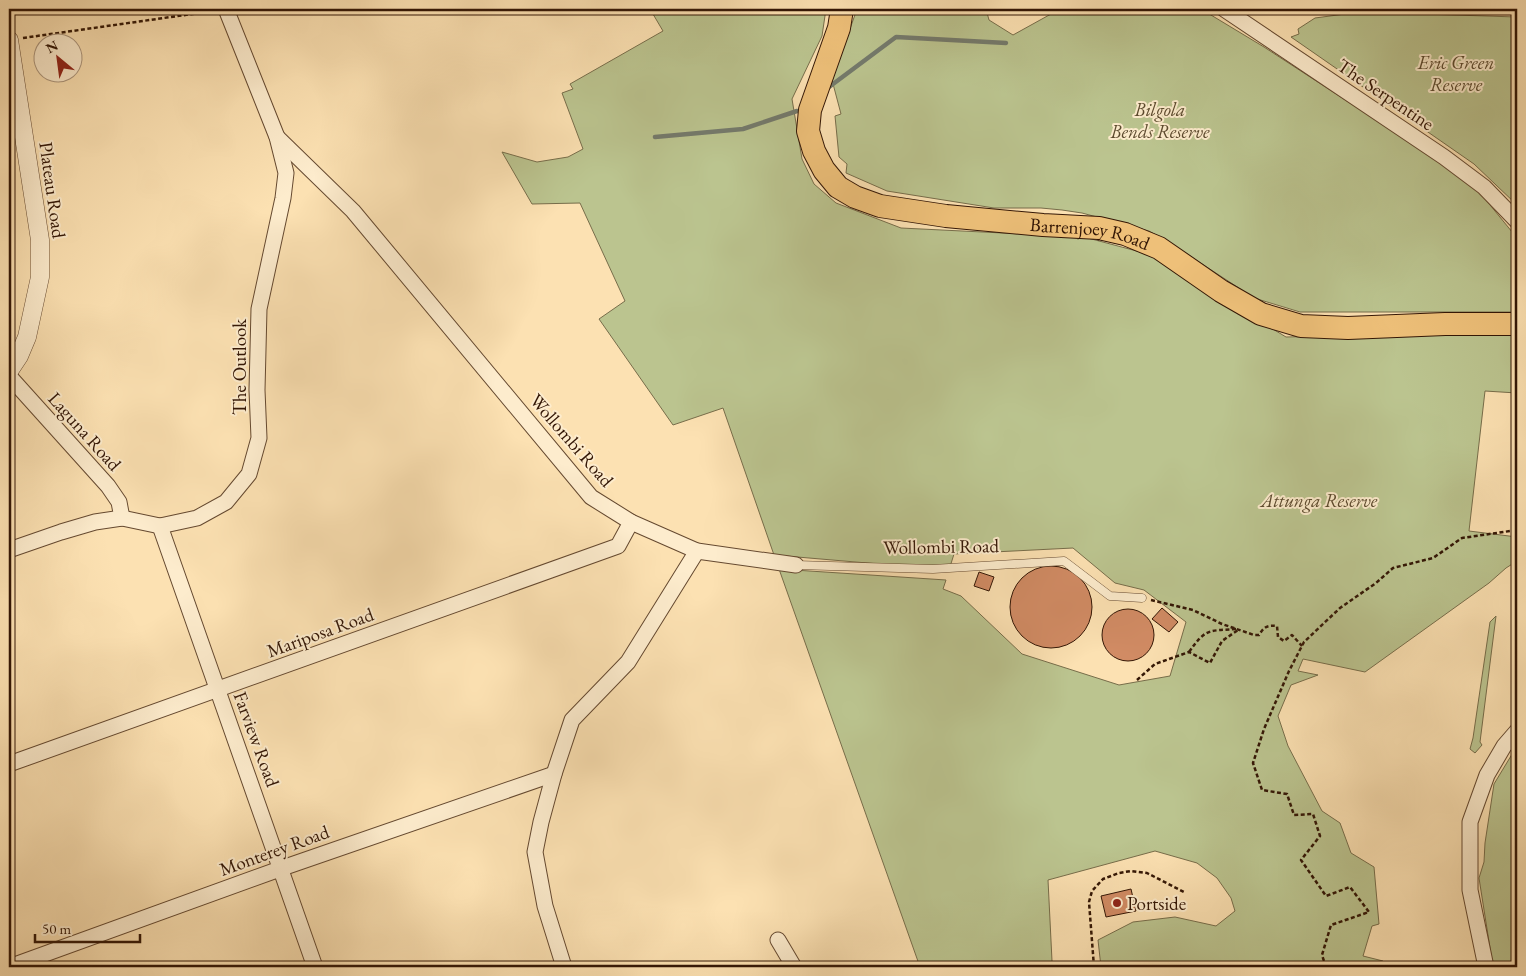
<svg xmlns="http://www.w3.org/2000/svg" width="1526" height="976" viewBox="0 0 1526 976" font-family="'EB Garamond',serif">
	<rect width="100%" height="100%" fill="#fce1b2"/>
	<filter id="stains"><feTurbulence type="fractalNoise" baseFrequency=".004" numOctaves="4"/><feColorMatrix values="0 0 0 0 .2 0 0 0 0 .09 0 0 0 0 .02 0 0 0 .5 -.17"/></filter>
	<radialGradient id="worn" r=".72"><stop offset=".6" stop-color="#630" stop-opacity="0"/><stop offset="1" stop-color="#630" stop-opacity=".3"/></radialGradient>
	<g fill="#bbc48f" stroke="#776d4a">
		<path d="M650,9h176l-4,27 -30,63 10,60 12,25 22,19 65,25 183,9 64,17 138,83 231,-5v61l-32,-2 -16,140 48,6v24l-11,7 -17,15 -124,89 -62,-13 -5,12 20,4 -27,10 -13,31 10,30 34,65 18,12 11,30 23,14 5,57 -7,2 -9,30 20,5 2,6h-284l-3,-27 35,-18 42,-5 41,9 19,-15 -4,-13 -14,-20 -20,-15 -42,-12 -107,29 4,81 7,6h-139l-141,-398 167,11 -3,9 18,7 61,58 97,31 51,-9 16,-54 -42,-32 -29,-7 -42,-35 -119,6 -5,16 -175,-15 -51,-147 -50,17 -74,-106 26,-18 -45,-98 -48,1 -30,-52 35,10 31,-5 15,-8 -21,-56 11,-4 -3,-5 93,-53z"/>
		<path d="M857,9h129l3,11 24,15 47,-26h141l63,38 189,123 24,19 40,49v74h-217l-46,-14 -87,-57 -18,-10 -67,-18 -20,-3 -21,-2h-47l-107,-17 -41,-18 1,-9 -8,-7 -4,-41 6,-2 -9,-34z"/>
		<path d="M1360,12l157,5v188l-43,-41 -183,-127 8,-3 -1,-5 17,-11z"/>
		<path d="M1496,616l-16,126 2,3 -7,8 -5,-4 3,-11 17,-116z"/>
		<path d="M1517,746v221h-24l-14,-89 5,-16 1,-19 9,-59z"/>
	</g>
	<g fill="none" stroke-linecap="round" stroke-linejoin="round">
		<g stroke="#747a6c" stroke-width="4.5">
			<path d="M829,87l67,-50 110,6"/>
			<path d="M655,137l88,-8 54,-18"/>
		</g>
	</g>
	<g fill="#d18b64" stroke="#331605">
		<circle cx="1051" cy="607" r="41"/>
		<path d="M979,572l15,5 -5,14 -15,-5z"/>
		<path d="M1162,608l16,14 -9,10 -17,-13z"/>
		<circle cx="1128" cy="635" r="26"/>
		<path d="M1131,889l5,22 -30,6 -5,-21z"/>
	</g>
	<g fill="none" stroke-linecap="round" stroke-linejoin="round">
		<defs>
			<path id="service" d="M796,565l137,4 131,-8 46,35 32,2"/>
			<g id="minor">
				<path d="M1224,9l220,148 40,30 33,34"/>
				<path d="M277,137l76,74 238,286 40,25 66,29 99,14"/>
				<path d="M9,376l99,110 11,16 3,16"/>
				<path d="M160,526l155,441"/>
				<path d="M9,550l52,-18 34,-10 27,-4 38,8 37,-8 29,-16 23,-28 10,-36 -2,-48 2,-81 24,-111 3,-25 -9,-36 -51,-128"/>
				<path d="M9,764l609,-218 13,-24"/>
				<path d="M778,940l16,27"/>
				<path d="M9,967l279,-101 266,-92"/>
				<path d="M564,967l-19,-61 -10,-54 6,-30 13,-48 18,-54 56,-58 69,-111"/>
				<path d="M1486,967l-16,-77v-68l17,-47 17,-29 13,-15"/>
			</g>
			<path id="tertiary" d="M9,40l31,200v37l-13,60 -8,19 -10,15"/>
			<g id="primary">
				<path id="s1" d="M842,9l-3,19 -29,82 -2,21 6,20 10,19 14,17 17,10 25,9 66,10 97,9 56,3 26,6 34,14 62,43 40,23 40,12 47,2 97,-4h72"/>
			</g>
		</defs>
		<use href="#service" stroke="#654930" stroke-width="9"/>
		<use href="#minor" stroke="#654930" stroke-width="17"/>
		<use href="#tertiary" stroke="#654930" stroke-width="19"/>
		<use href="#primary" stroke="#331605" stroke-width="24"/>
		<g stroke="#331605" stroke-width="2.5" stroke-dasharray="4 2.5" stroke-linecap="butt">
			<path d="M23,38l190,-27"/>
			<path d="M1151,600l42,10 29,14 32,11h5c5,-8 8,-10 18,-9l1,11 6,4 8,-6 10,11"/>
			<path d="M1189,652c17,-24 19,-21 48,-23"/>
			<path d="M1137,680l18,-16 34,-12 21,11 12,-22 16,-11"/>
			<path d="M1000,967l15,-2 9,2"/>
			<path d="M1094,967l-5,-65 3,-11 11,-12 16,-6 12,-2 16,2 37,19"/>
			<path d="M1326,967l-4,-12 9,-30 38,-13 -19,-25 -24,9 -25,-36 19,-24 -7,-22 -19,1 -7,-21 -25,-4 -9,-27 11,-34 25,-58 15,-29 36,-34 36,-25 17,-15 40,-10 29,-20 55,-8"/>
		</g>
		<use href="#service" stroke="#fdeccd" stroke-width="8"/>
		<use href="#minor" stroke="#fdeccd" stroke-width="15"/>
		<use href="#tertiary" stroke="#fdeccd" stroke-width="18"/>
		<use href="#primary" stroke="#eec079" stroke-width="22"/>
	</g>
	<circle fill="#8f2418" stroke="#fdeccd" stroke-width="2" cx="1117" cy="903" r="5"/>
	<g text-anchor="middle" stroke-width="4" stroke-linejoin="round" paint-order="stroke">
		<g font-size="19" font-style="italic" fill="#5c4a2e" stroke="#fdeccd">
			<text x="1456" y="69">Eric Green<tspan x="1456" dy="22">Reserve</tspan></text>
			<text x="1160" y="116">Bilgola<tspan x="1160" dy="22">Bends Reserve</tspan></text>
			<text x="1319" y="507">Attunga Reserve</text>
		</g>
		<g font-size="19" fill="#331605" stroke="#fdeccd">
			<text transform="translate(1386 94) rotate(34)" y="7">The Serpentine</text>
			<text transform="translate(53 190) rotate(82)" y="7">Plateau Road</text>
			<text dy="7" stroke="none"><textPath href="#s1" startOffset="450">Barrenjoey Road</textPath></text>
			<text transform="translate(239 367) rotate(-90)" y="7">The Outlook</text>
			<text transform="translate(85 431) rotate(48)" y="7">Laguna Road</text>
			<text transform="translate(572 440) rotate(49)" y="7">Wollombi Road</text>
			<text transform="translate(941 546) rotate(-1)" y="7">Wollombi Road</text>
			<text transform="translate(320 632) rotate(-20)" y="7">Mariposa Road</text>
			<text transform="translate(257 739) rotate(70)" y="7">Farview Road</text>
			<text transform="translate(274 850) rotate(-20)" y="7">Monterey Road</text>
		</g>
		<g font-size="19" fill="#331605" stroke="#fdeccd" text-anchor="start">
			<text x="1127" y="910">Portside</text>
		</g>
	</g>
	<rect width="1526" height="976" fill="none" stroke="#fce1b2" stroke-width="30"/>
	<rect x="10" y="10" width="1506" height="956" fill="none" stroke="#331605" stroke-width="2.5"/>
	<rect x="15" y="15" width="1496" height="946" fill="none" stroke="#331605"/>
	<g transform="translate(58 58) rotate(331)"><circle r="24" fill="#fdeccd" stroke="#ac967d"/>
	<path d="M0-4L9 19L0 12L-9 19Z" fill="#8f2418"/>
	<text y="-8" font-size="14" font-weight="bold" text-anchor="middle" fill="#331605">N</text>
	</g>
	<path d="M35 934v8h105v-8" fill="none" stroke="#331605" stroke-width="2.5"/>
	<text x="42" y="934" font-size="15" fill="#331605" stroke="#fdeccd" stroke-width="4" paint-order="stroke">50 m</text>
	<rect width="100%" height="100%" filter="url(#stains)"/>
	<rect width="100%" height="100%" fill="url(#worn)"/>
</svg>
